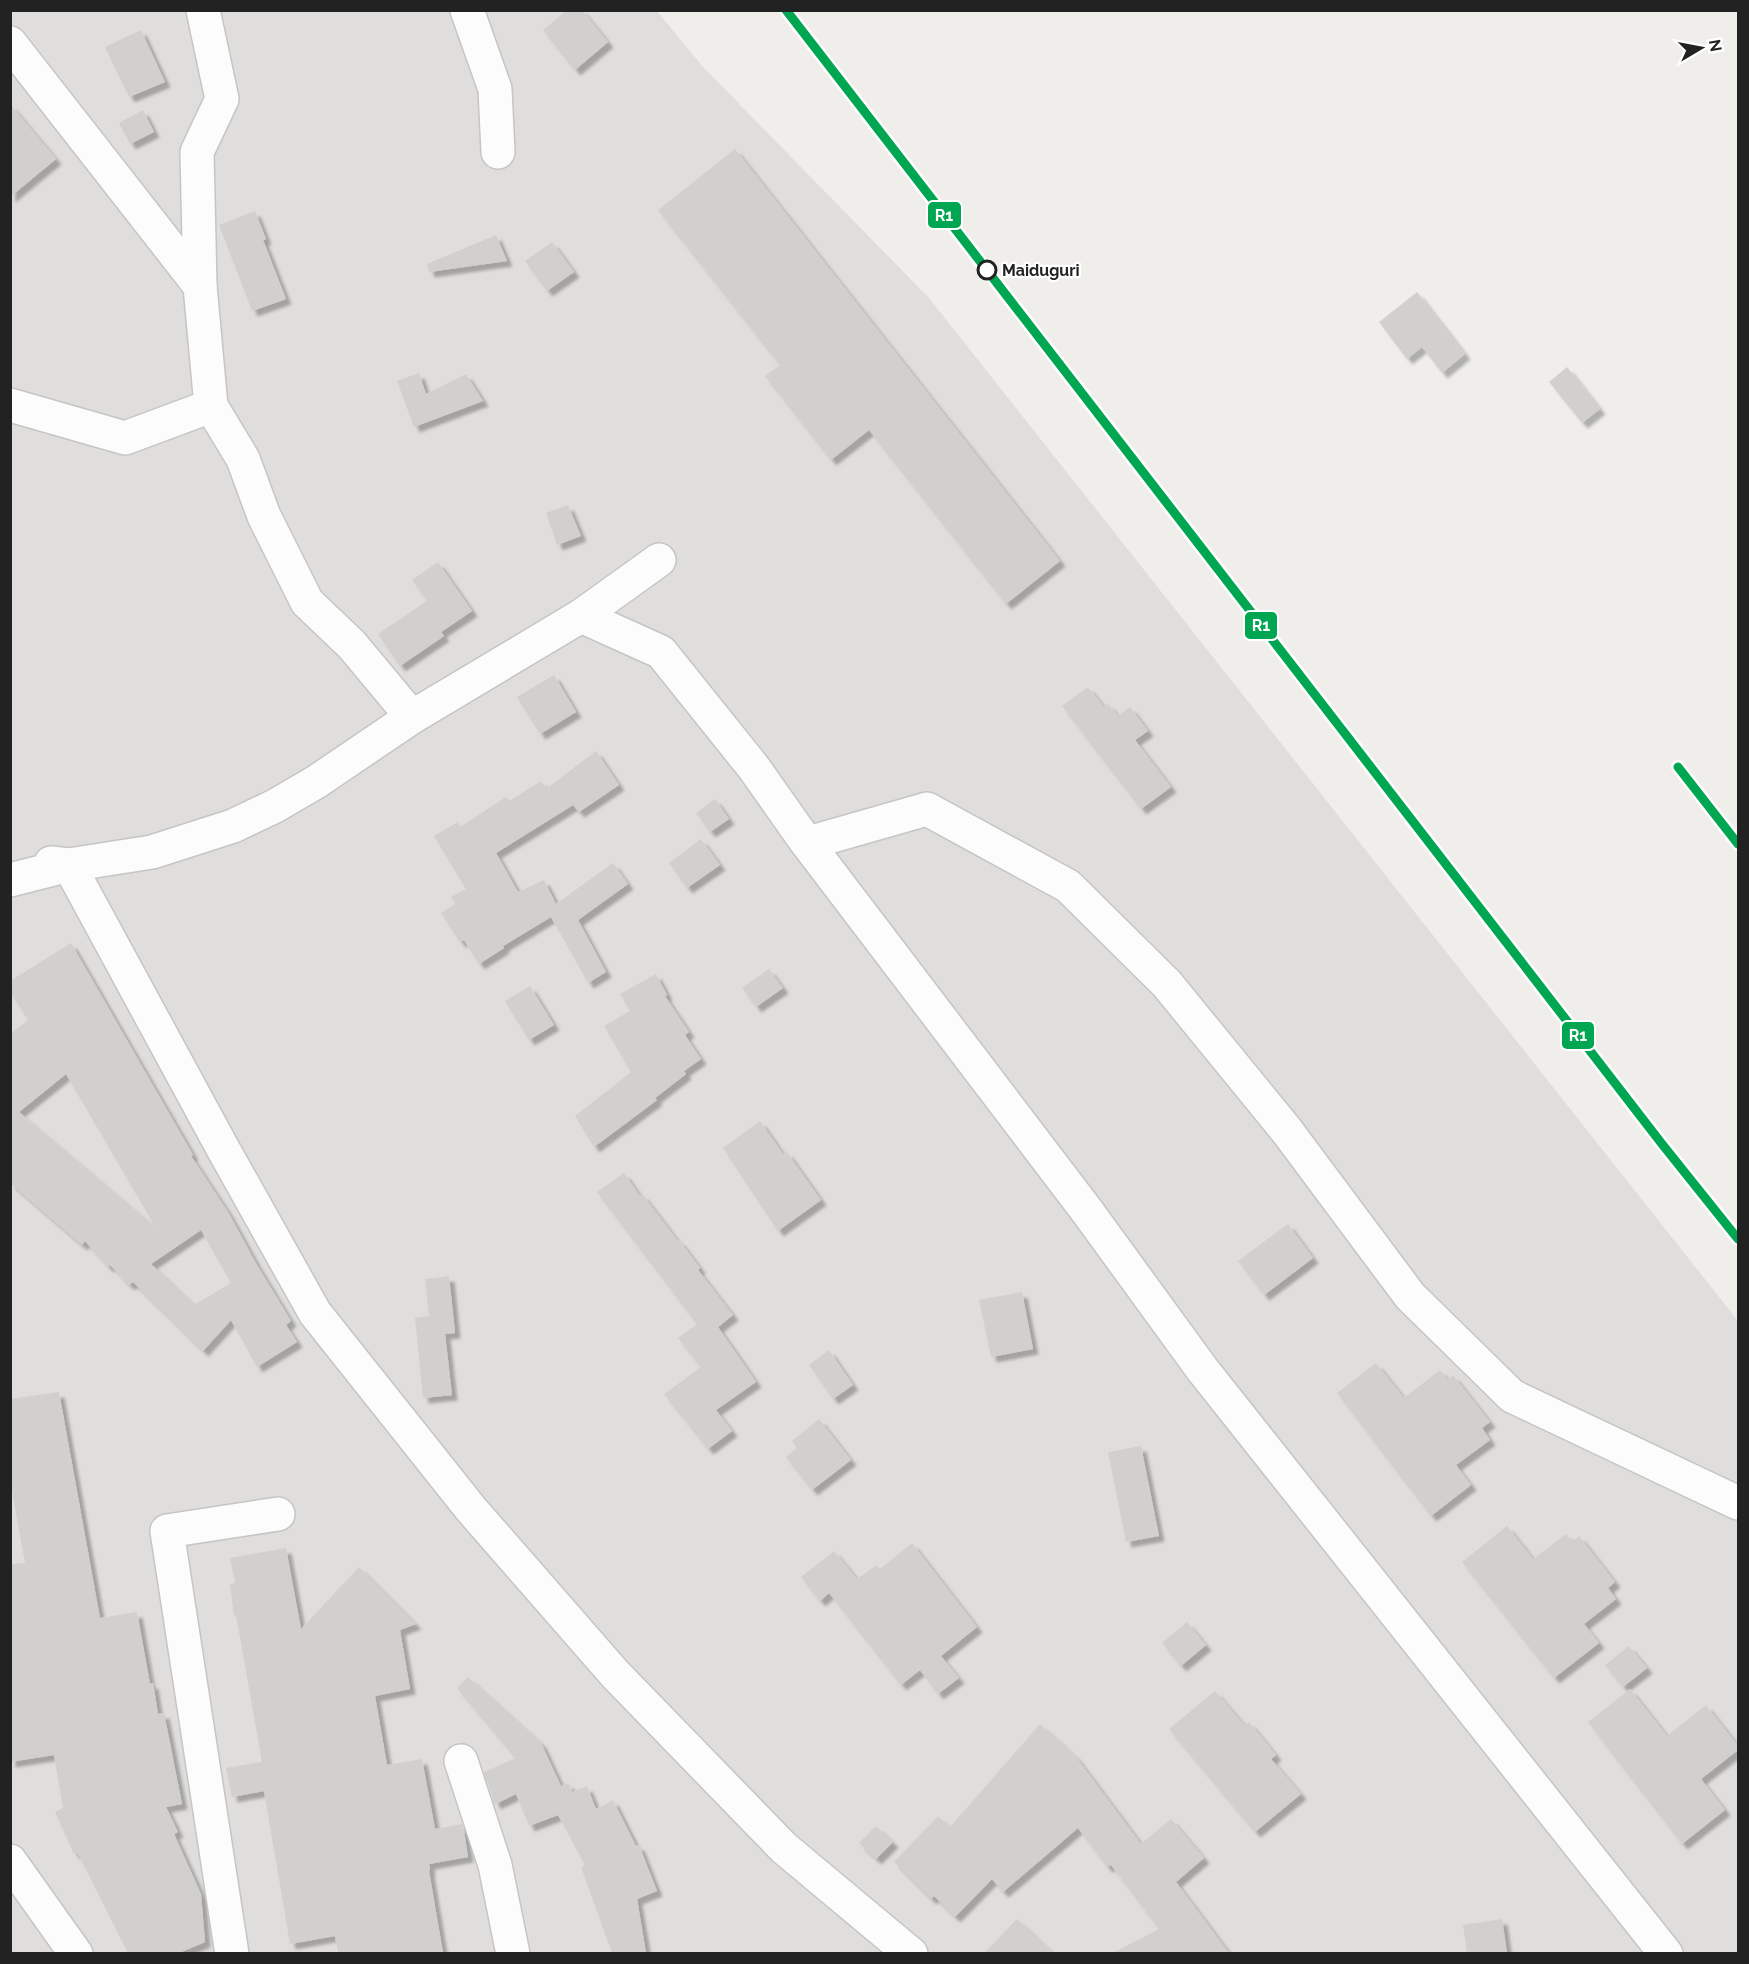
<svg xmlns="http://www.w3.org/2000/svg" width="1749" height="1964" viewBox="0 0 1749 1964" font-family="Raleway,sans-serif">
	<defs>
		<filter id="shadow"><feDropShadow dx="5.5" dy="5.5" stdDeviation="1.5" flood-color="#0004"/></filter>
	</defs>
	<rect width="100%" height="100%" fill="#efeeeb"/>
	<path fill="#dfdedc" d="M11,11h646l46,56 226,231 809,1023v632l-1727,1z"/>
	<path fill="#e0dfde" d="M656,217l115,150 -15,14 77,97 23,-20 117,154 -190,89 -265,-368z"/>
	<g fill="#d2d0ce" fill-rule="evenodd" filter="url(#shadow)">
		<path d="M567,10h15l26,32 -33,28 -32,-40z"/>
		<path d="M141,30l24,52 -36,15 -24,-50z"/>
		<path d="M10,104l46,55 -46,38z"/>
		<path d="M143,110l11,22 -24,12 -11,-21z"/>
		<path d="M735,149l325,412 -54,43 -137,-174 -38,30 -66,-84 15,-11 -122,-155z"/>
		<path d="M255,211l11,28 -3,1 23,59 -34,12 -33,-86z"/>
		<path d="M496,235l11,26 -78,11 -2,-8z"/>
		<path d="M552,242l22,30 -27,19 -22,-30z"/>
		<path d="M1417,292l48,62 -23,19 -20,-26 -15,12 -28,-37z"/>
		<path d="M1567,367l33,42 -18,14 -33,-41z"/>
		<path d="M419,373l7,21 40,-20 17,27 -69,26 -17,-46z"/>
		<path d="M568,505l13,31 -24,9 -11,-32z"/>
		<path d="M438,562l34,49 -31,21 3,4 -44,30 -22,-32 49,-33 -15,-21z"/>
		<path d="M554,675l22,37 -36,22 -23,-37z"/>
		<path d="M1088,687l16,20 4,-3 10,12 12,-9 18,24 -13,9 36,47 -30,22 -79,-103z"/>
		<path d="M596,751l23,34 -40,27 -6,-7 -77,48 22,39 26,-12 12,24 57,-41 15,21 -50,36 28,52 -18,11 -37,-66 -48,29 1,2 -25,16 -15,-24 -4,2 -19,-29 14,-9 -4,-7 15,-8 -32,-53 24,-14 2,5 46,-30 3,4 32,-20 5,8z"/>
		<path d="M715,799l14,20 -19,13 -14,-19z"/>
		<path d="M701,839l19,26 -33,23 -18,-25z"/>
		<path d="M71,943l122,212 -2,1 37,56 29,53 34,56 -5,4 11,17 -40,25 -26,-47 -28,31 -70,-69 -4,3 -19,-20 -2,2 -23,-26 -3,4 -72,-62v-149l18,-14 -18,-28v-11zM66,1074l90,154 -137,-116zM201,1230l30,53 -37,22 -43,-41z"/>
		<path d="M769,969l14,19 -27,19 -14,-19z"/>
		<path d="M656,974l11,21 -2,1 24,36 -4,3 16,24 -17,12 2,3 -31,24 2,2 -63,47 -19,-31 56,-44 -27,-46 26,-15 -10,-17z"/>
		<path d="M530,986l24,39 -25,15 -24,-39z"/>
		<path d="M760,1121l23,33 4,-2 34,48 -43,31 -55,-83z"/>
		<path d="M624,1173l16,23 2,-2 36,47 1,-1 21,28 -2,2 35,45 -15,12 38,55 -40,28 16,21 -24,18 -44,-55 37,-27 -23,-29 19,-14 -100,-132z"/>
		<path d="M1288,1224l25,34 -49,37 -26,-34z"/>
		<path d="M449,1276l6,57 -10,1 7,61 -29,3 -8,-80 14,-2 -4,-37z"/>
		<path d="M1022,1292l11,57 -42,8 -12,-57z"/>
		<path d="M829,1350l24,35 -20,14 -24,-34z"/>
		<path d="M1376,1363l28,35 36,-28 8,10 5,-5 37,47 -8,6 8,12 -34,25 15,20 -40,31 -94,-123z"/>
		<path d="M59,1392l41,226 37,-6 13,72 3,-1 5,31 6,-1 18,91 -16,3 12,25 -4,2 27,60 4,48 -26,11h-51l-51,-101 -3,2 -19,-42 8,-4 -9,-53 -44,7v-198l15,-1 -15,-83v-81z"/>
		<path d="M819,1419l32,41 -39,30 -26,-33 11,-9 -5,-7z"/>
		<path d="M1141,1446l18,90 -33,6 -18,-90z"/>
		<path d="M1507,1526l26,33 33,-25 6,8 7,-6 36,46 -7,6 8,11 -32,25 15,19 -45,35 -92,-116z"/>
		<path d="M912,1543l65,84 -36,29 18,22 -21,16 -18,-24 -19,15 -72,-92 -9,8 -19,-24 33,-26 23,28 20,-14 3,4z"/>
		<path d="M286,1548l15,81 58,-62 57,57 -16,6 10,59 -35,7 12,69 35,-6 13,70 27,-5 2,7 4,26 -39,7 1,6 -1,1 14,82h-105l-3,-17 -45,8 -26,-153 -32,6 -6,-29 36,-6 -26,-147 -2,1 -4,-32 5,-1 -5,-25z"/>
		<path d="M1187,1622l19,23 -25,21 -19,-23z"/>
		<path d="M1629,1646l18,22 -24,19 -18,-22z"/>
		<path d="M468,1677l73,66 20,43 8,-3 3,9 15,-6 9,23 17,-9 23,46 3,-1 18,46 -20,8 9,54h-34l-31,-86 4,-2 -27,-50 -29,11 -13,-32 -21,10 -11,-32 32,-14 -59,-70z"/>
		<path d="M1630,1689l37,47 39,-31 32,41v4l-37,29 24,31 -43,34 -94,-122z"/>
		<path d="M1215,1691l30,35 4,-4 27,33 -5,4 30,35 -46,38 -86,-103z"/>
		<path d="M1040,1724l36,33 65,87 30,-25 33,39 -28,24 53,71h-116l46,-24 -48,-64 -4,2 -29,-39 -75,64 -11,-13 -37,38 -21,-21 -3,3 -37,-37 44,-46 12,11z"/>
		<path d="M876,1826l17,16 -17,17 -17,-16z"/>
		<path d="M1017,1919l36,34h-69z"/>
		<path d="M1502,1919l5,34h-40l-4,-28z"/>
	</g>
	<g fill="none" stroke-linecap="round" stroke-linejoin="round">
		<defs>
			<g id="minor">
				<path d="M203,10l19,89 -25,53 3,134 11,120 32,53 21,57 43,86 45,43 60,72"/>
				<path d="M467,10l28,79 3,63"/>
				<path d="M10,43l190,243"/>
				<path d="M10,405l115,33 86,-32"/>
				<path d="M581,616l80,36 93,116 50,71 283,372 115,158 464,585"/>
				<path d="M808,843l119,-34 141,77 99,98 120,147 123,165 102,100 226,107"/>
				<path d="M51,863l18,2 83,-13 81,-26 42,-20 41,-24 96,-65 169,-101 78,-56"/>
				<path d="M10,880l59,-15 153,282 93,166 156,196 144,165 169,174 127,106"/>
				<path d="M461,1761l34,104 18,89"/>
				<path d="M10,1861l66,93"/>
				<path d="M232,1954l-65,-423 111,-17"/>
			</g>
		</defs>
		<use href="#minor" stroke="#c5c5c3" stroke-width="36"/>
		<use href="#minor" stroke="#fdfcfc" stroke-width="33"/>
		<defs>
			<g id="rail-1">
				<path d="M786,10l876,1134 76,95"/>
				<path d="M1678,767l60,77"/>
			</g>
		</defs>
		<use href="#rail-1" stroke="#fff" stroke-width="14"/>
		<use href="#rail-1" stroke="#00a651" stroke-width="9"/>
	</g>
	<circle fill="#fff" stroke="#222" stroke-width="3" cx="987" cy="270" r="9"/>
	<g text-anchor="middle" stroke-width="4.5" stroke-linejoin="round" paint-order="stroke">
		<g font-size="16" font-weight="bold" fill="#222" stroke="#fff" text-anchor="start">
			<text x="1002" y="276">Maiduguri</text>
		</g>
	</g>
	<g stroke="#fff" stroke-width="2">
		<rect x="927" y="201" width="35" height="28" rx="6" fill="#00a651"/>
		<rect x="1244" y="611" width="34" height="29" rx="6" fill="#00a651"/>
		<rect x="1561" y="1021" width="34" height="29" rx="6" fill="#00a651"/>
	</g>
	<g font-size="16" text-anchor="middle" font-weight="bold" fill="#fff">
		<text x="944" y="221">R1</text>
		<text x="1261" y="631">R1</text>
		<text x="1578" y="1041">R1</text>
	</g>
	<rect width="1749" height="1964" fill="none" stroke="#222222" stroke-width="24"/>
	<g transform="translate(1701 48) rotate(80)" stroke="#ffffff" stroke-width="4.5" paint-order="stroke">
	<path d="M0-4.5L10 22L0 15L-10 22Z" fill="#222222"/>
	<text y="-9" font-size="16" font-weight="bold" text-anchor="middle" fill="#222222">N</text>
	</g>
</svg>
